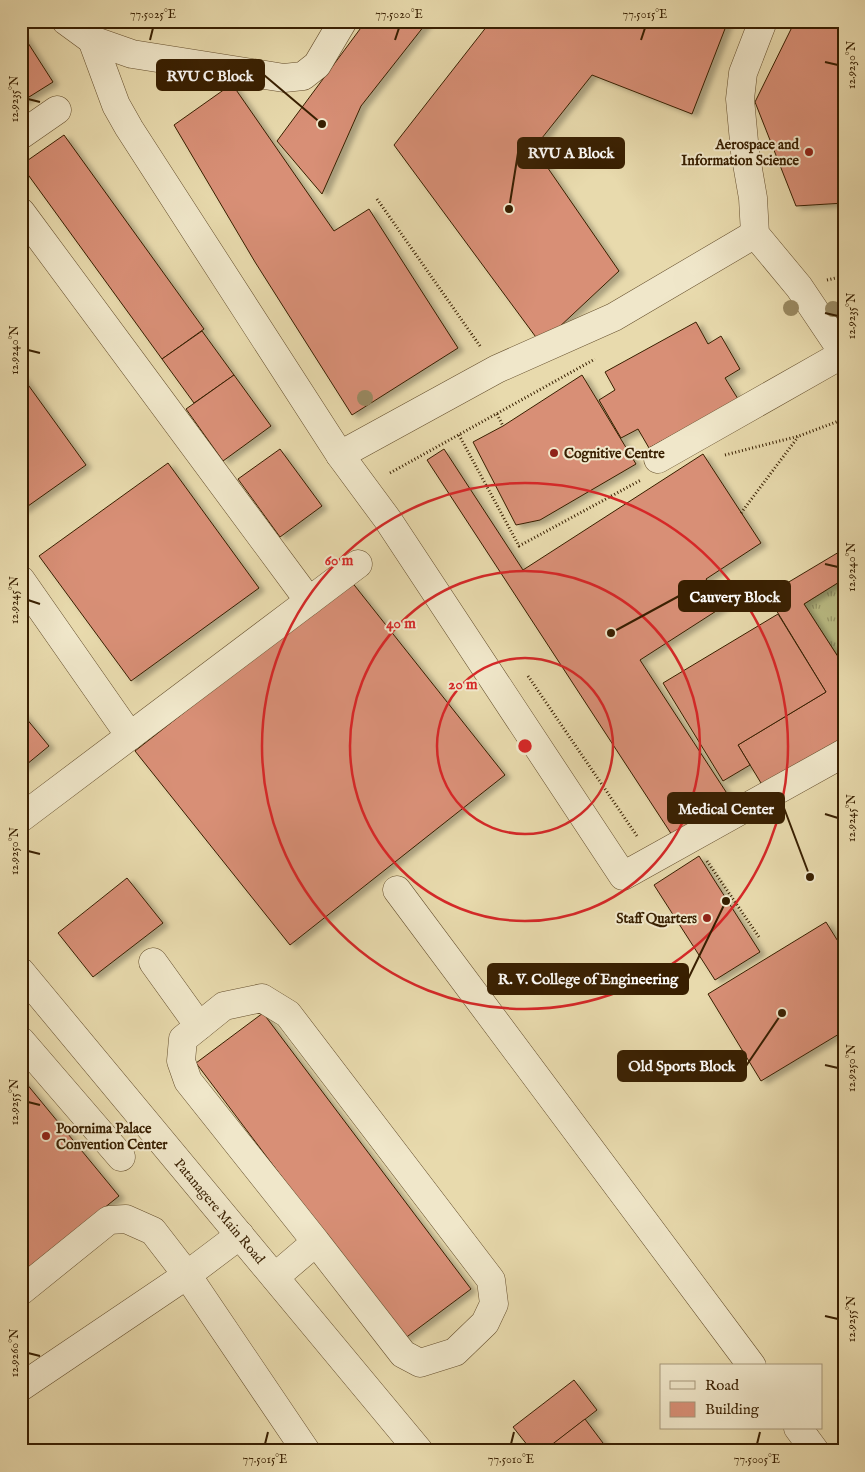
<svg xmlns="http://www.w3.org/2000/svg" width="865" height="1472" viewBox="0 0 865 1472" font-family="'IM FELL English',serif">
	<defs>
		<pattern id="grass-tufts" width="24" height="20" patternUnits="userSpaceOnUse" patternTransform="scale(1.25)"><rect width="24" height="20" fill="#bbbe86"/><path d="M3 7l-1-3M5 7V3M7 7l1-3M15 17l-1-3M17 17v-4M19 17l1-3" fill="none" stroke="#999a6b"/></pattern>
		<filter id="shadow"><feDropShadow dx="5.5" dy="3" stdDeviation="2.5" flood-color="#0004"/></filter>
	</defs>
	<rect width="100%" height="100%" fill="#e8daad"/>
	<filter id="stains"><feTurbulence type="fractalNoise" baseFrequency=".004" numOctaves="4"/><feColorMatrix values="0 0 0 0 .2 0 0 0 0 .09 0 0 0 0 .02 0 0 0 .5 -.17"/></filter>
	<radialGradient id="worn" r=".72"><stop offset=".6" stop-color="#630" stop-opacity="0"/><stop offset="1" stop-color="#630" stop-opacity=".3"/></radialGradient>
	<path fill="url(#grass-tufts)" stroke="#7a6e44" d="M844,579v87l-40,-62z"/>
	<g fill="#d88f76" stroke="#381f01" filter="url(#shadow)">
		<path d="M366,21h62l-67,85 -39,88 -45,-53z"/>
		<path d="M491,21h237l-36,93 -100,-39 -58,73 85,123 -78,73 -147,-199z"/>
		<path d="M795,21h49v182l-48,3 -41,-104z"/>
		<path d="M21,32l32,50 -32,20z"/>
		<path d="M232,84l102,147 35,-22 89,139 -106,67 -97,-153 -81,-137z"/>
		<path d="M64,135l140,194 -42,30 -141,-194z"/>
		<path d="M696,322l12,22 13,-8 19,33 -15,9 13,21 -89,49 -11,-19 -17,9 -22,-38 16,-10 -10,-18z"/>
		<path d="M202,331l32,44 -40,28 -32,-44z"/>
		<path d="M21,375l65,90 -65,46z"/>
		<path d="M234,375l37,51 -48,35 -37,-52z"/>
		<path d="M582,375l54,89 -96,56 -24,5 -43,-83 30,-16z"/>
		<path d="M280,449l42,57 -42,31 -42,-58z"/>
		<path d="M444,449l79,121 180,-116 58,89 -55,36 18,27 -84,54 90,138 -58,37 -245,-375z"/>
		<path d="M168,463l91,125 -128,93 -92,-125z"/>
		<path d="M844,549v30l-40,25 40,62v74l-80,48 -26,-43 88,-53 -59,-97z"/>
		<path d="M351,581l154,194 -215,170 -155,-194z"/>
		<path d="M778,614l48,78 -88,53 12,20 -27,16 -60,-98z"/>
		<path d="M21,712l28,34 -28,23z"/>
		<path d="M699,856l61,96 -45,28 -61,-95z"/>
		<path d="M127,878l36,45 -70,54 -35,-44z"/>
		<path d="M826,922l18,29v80l-83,50 -53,-87z"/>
		<path d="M263,1013l208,276 -67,50 -208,-276z"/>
		<path d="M21,1077l98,119 -98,79z"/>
		<path d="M574,1380l23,30 -53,41h-12l-19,-24z"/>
		<path d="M585,1419l24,32h-55l-4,-5z"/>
	</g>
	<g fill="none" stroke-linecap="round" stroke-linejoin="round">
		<defs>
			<g id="minor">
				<path d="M66,21l26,19 40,14 152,24 19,-2 14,-11 26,-44"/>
				<path d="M763,21l-20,52 -3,26 5,53 8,46 2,36 44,53 45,67"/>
				<path d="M92,40l24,65 13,23 211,327"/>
				<path d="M21,135l36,-25"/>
				<path d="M21,212l288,389 -288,217"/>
				<path d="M755,234l-141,83 -117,52 -157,86 48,65 235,356 221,-123"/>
				<path d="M658,459l185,-105"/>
				<path d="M21,580l109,156"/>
				<path d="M309,601l49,-37"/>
				<path d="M397,890l355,476"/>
				<path d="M153,962l46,64"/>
				<path d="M21,972l398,479"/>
				<path d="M21,1041l100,116"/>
				<path d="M275,1277l41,-35 87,112 17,9 35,-11 30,-29 9,-19 -3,-24 -203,-266 -26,-16 -38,8 -41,33 -2,22 7,20 128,161"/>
				<path d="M21,1291l88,-71 17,-1 27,12 34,44 119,176"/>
				<path d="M21,1387l166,-112 53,-40"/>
				<path d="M798,1428l17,23"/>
			</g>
		</defs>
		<use href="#minor" stroke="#644e2c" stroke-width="29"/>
		<g stroke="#381f01" stroke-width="3" stroke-dasharray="1 2.5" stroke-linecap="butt">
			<path d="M377,199l103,147"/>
			<path d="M827,280l17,-4"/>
			<path d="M497,414l6,12"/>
			<path d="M459,435l60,111 122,-66"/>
			<path d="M725,455l74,-19 45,-17"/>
			<path d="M390,473l205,-114"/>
			<path d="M741,513l57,-76"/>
			<path d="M528,676l109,160"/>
			<path d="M707,861l52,76"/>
		</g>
		<use href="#minor" stroke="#f0e7ca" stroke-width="28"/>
	</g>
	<g fill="#998961">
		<circle cx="791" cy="308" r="8"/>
		<circle cx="833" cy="309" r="8"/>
		<circle cx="365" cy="398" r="8"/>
	</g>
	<path fill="none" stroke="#381f01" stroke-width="2" d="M150,40l3,-12M395,40l4,-12M641,40l4,-12M825,62l13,3M28,99l12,3M825,313l13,3M28,350l12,3M825,564l13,3M28,600l12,4M825,814l13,4M28,851l12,3M825,1065l13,3M28,1102l12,3M825,1316l13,3M28,1353l12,3M265,1444l3,-12M511,1444l3,-12M757,1444l3,-12"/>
	<g fill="none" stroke="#d62828" stroke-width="2.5">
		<circle cx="525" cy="746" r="88"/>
		<circle cx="525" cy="746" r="175"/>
		<circle cx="525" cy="746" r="263"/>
	</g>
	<g fill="#8f2418" stroke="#f0e7ca" stroke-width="2">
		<circle cx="809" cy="152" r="5"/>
		<circle cx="554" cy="453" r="5"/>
		<circle cx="707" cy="918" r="5"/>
		<circle cx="46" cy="1136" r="5"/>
	</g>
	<g text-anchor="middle" stroke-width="4" stroke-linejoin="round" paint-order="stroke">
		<g font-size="14" font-weight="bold" fill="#381f01" stroke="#f0e7ca" text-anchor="end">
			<text x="799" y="149">Aerospace and<tspan x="799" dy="16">Information Science</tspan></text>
			<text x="564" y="458" text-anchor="start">Cognitive Centre</text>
			<text x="697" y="923">Staff Quarters</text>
			<text x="56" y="1133" text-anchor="start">Poornima Palace<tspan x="56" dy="16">Convention Center</tspan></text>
		</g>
		<g font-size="14" fill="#381f01" stroke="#f0e7ca">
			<text transform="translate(220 1211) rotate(50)" y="5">Patanagere Main Road</text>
		</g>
	</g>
	<circle cx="525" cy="746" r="8" fill="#d62828" stroke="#f0e7ca" stroke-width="2.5"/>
	<g font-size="15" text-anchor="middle" font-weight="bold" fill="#d62828" stroke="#f0e7ca" stroke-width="4" stroke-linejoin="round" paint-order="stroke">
		<text x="339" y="565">60 m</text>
		<text x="401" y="628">40 m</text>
		<text x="463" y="689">20 m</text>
	</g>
	<path fill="none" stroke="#381f01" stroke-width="2" d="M322 124L264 75M509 209L518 153M611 633L679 596M810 877L784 808M726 901L688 979M782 1013L746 1066"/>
	<g fill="#381f01" stroke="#f0e7ca" stroke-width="2">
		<circle cx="322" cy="124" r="5"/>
		<circle cx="509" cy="209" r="5"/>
		<circle cx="611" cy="633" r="5"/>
		<circle cx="810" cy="877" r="5"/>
		<circle cx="726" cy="901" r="5"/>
		<circle cx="782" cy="1013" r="5"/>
	</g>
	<g fill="#381f01" stroke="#381f01" stroke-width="2">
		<rect x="157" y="60" width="107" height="30" rx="5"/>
		<rect x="518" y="138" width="106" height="30" rx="5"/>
		<rect x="679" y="581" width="111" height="30" rx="5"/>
		<rect x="668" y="793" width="116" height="30" rx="5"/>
		<rect x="488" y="964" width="200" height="30" rx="5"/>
		<rect x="618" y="1051" width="128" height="30" rx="5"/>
	</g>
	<g font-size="15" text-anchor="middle" font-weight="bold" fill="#fff">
		<text x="210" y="81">RVU C Block</text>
		<text x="571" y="158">RVU A Block</text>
		<text x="735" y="602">Cauvery Block</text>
		<text x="726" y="814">Medical Center</text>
		<text x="588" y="984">R. V. College of Engineering</text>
		<text x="682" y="1071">Old Sports Block</text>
	</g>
	<rect width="865" height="1472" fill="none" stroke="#e8daad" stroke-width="55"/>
	<rect x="660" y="1364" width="162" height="65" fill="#f0e7ca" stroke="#a6977a"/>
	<rect x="670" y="1381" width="25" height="8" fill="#f0e7ca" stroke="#a6977a"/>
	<text x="705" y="1390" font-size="15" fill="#381f01">Road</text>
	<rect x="670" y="1402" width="25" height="15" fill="#d88f76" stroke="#a6977a"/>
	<text x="705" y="1414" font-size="15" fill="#381f01">Building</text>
	<rect x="28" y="28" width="810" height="1416" fill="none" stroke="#381f01" stroke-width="2"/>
	<g font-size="12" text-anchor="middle" fill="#381f01">
		<text x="153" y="18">77.5025°E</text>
		<text x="399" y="18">77.5020°E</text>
		<text x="645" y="18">77.5015°E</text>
		<text transform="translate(851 65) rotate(-90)" y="4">12.9230°N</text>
		<text transform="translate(14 99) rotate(-90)" y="4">12.9235°N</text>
		<text transform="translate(851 316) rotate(-90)" y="4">12.9235°N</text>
		<text transform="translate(14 350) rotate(-90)" y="4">12.9240°N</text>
		<text transform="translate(851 567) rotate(-90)" y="4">12.9240°N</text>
		<text transform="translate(14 600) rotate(-90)" y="4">12.9245°N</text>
		<text transform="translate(851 818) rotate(-90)" y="4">12.9245°N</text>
		<text transform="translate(14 851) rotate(-90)" y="4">12.9250°N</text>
		<text transform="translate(851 1068) rotate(-90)" y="4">12.9250°N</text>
		<text transform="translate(14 1102) rotate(-90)" y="4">12.9255°N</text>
		<text transform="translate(851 1319) rotate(-90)" y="4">12.9255°N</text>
		<text transform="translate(14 1353) rotate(-90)" y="4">12.9260°N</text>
		<text x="265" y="1463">77.5015°E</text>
		<text x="511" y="1463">77.5010°E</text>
		<text x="757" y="1463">77.5005°E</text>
	</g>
	<rect width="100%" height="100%" filter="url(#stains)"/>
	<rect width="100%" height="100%" fill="url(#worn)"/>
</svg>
